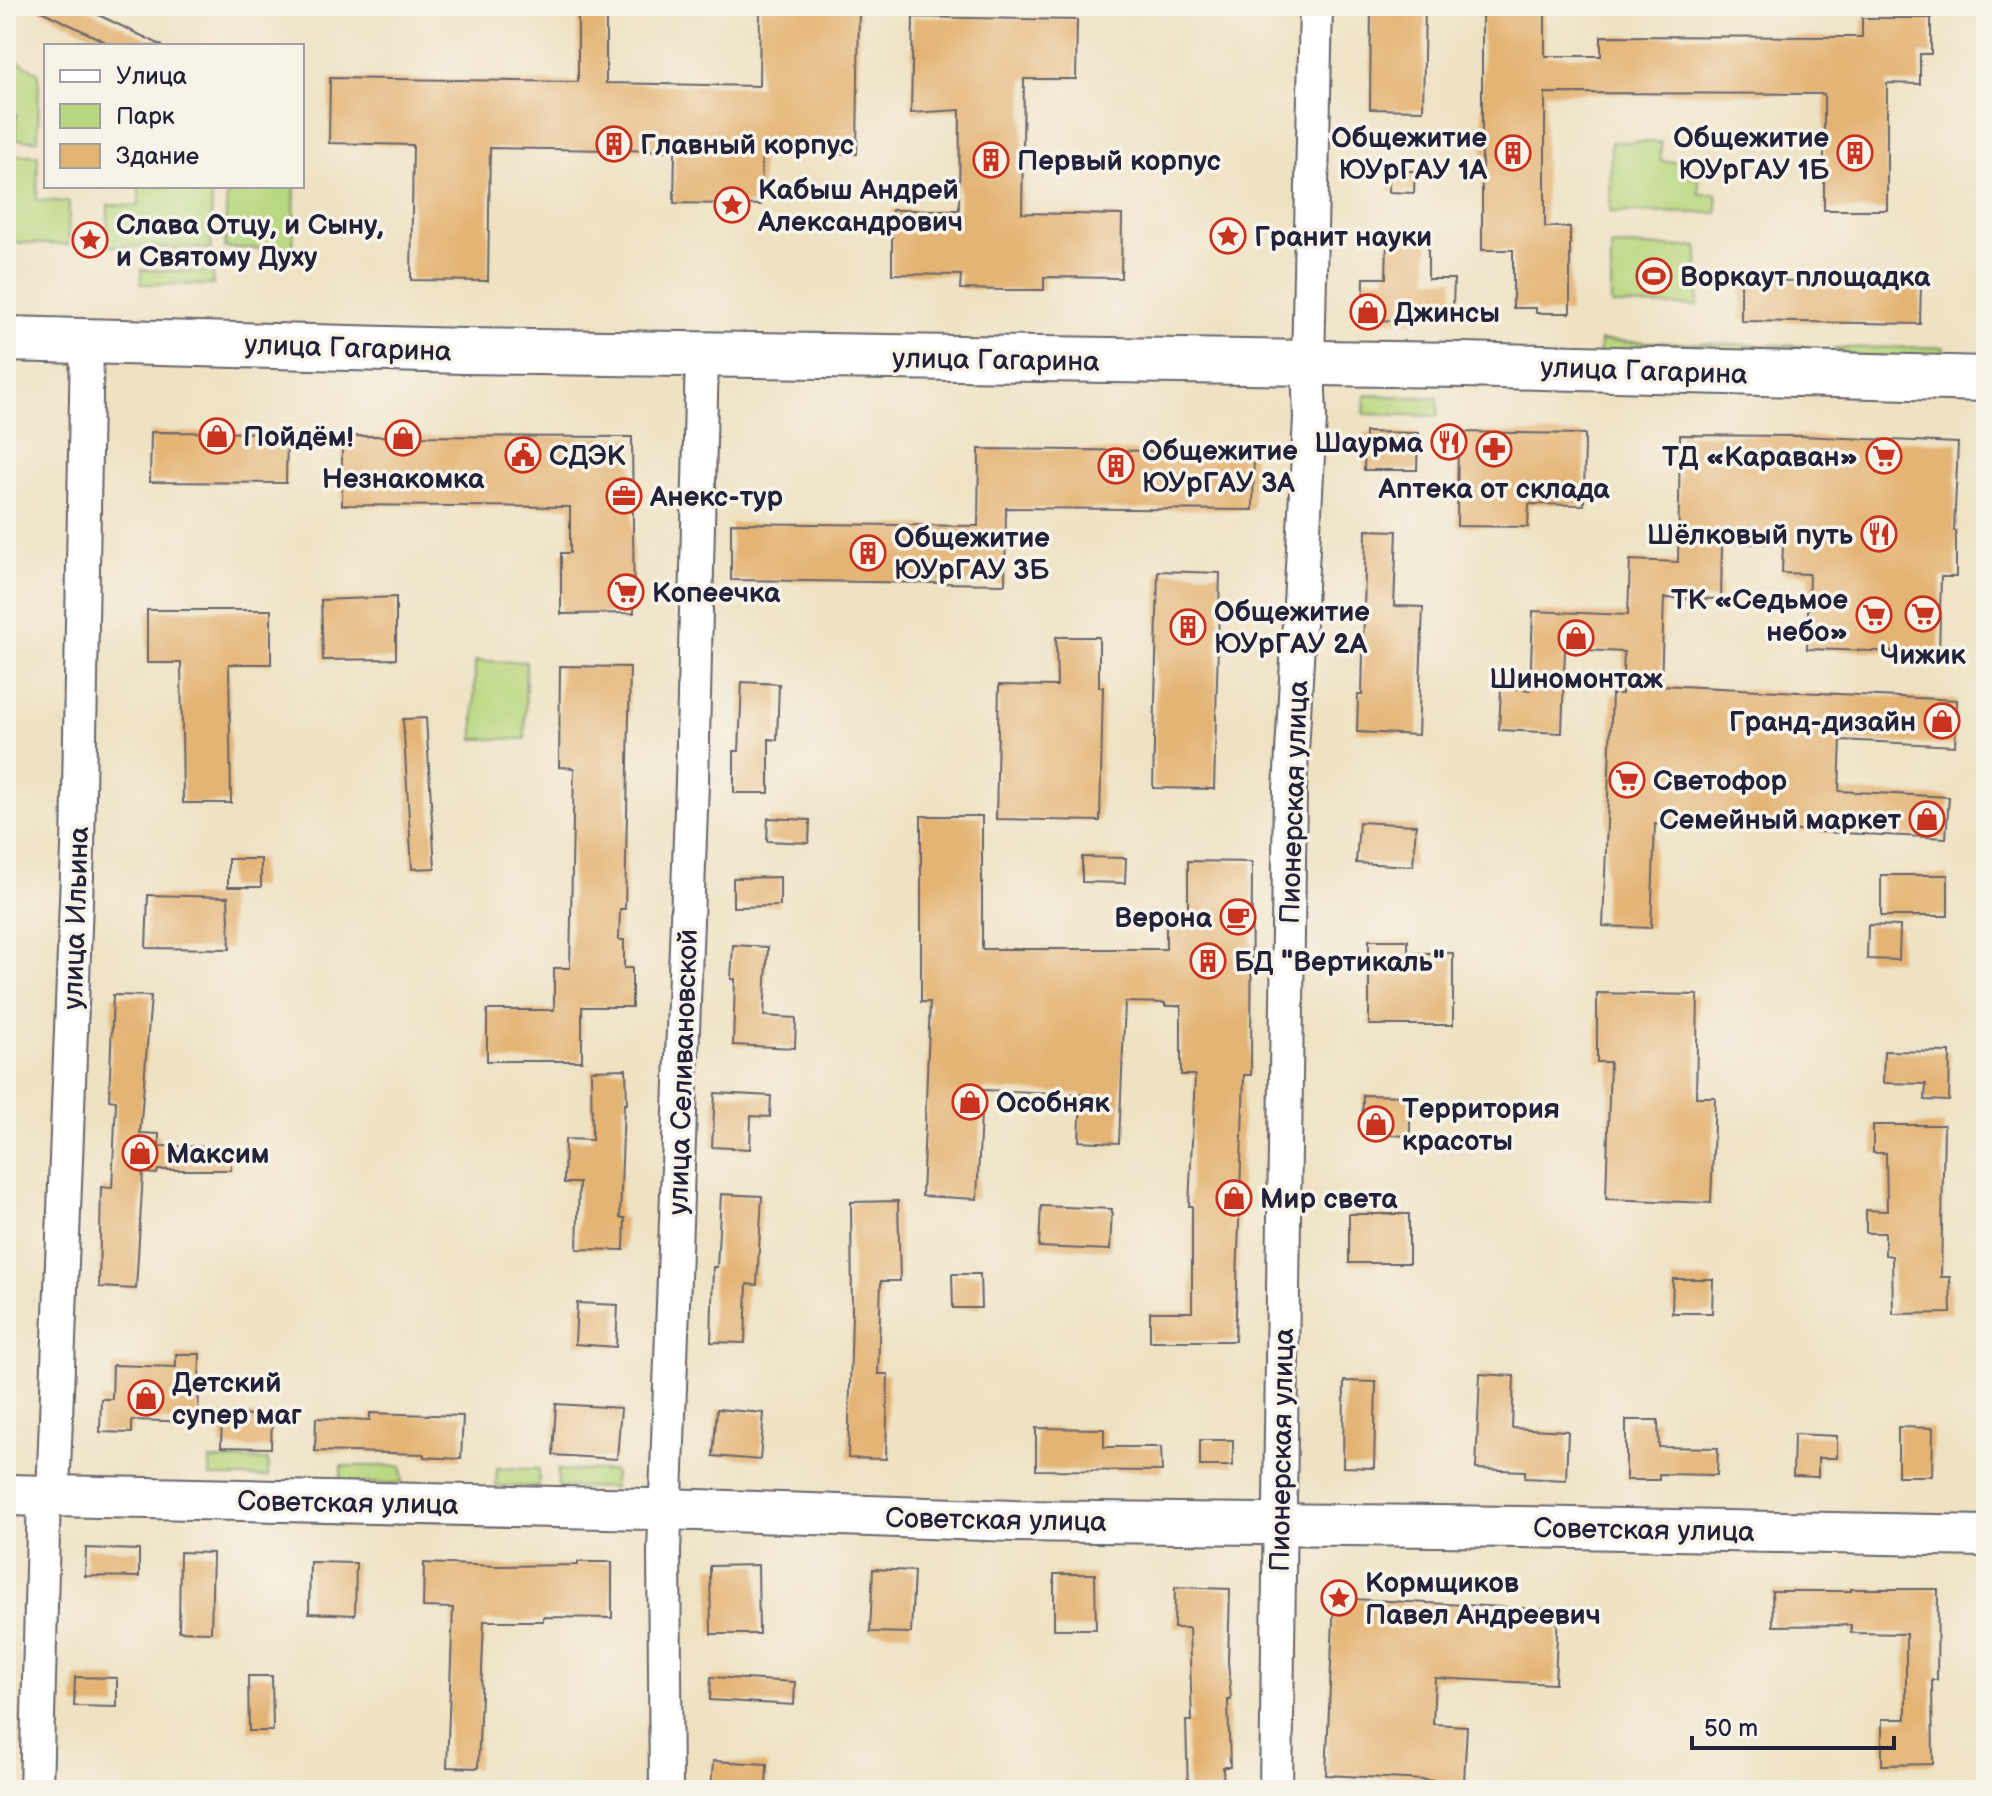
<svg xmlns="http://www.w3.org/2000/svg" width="1992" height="1796" viewBox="0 0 1992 1796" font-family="'Balsamiq Sans',sans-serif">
	<rect width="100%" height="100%" fill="#f7f3e8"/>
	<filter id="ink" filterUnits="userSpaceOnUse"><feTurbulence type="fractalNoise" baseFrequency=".0125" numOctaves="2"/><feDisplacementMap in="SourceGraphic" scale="16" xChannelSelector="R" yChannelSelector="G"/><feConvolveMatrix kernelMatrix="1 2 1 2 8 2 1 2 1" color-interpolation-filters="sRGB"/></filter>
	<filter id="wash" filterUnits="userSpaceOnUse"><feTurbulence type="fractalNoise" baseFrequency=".006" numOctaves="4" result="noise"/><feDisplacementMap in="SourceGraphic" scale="32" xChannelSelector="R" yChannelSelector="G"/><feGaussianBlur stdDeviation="1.8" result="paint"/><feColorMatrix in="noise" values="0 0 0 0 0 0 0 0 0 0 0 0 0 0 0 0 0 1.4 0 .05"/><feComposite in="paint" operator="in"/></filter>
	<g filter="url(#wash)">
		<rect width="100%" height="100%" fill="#eee2c3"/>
		<g fill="#b8d77e" stroke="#6d7c5c" stroke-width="2">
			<path d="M6,54l33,19 -1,67h-22v-26h-10z"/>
			<path d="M1611,142h50v19l27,1v14l11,1v17h18v19l-107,-1z"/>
			<path d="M15,155h23l-1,45 32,2 -1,43 -62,-3v-64h8z"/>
			<path d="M139,186h73l-1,63 -104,-3 1,-41 31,1z"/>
			<path d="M295,186l-2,63 -68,-1 2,-61z"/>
			<path d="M1611,246l87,1v59l-87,-1z"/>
			<path d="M141,270l72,2v13l-72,-1z"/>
			<path d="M1600,341l205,5 -35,12 -171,-1z"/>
			<path d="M1944,347l-1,14h-75l-35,-13z"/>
			<path d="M1365,395l73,3v18l-74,-2z"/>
			<path d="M475,661l51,1 -1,77h-51z"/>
			<rect x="210" y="1460" width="58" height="17"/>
			<rect x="341" y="1466" width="61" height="17"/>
			<path d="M497,1468l42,1v18l-43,-1z"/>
			<path d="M558,1470l56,1v17l-56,-1z"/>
		</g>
		<g id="blocks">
			<g fill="#e4b474">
				<path d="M31,6h49l83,40h-49z"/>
				<path d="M578,6h28v77l153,3 1,-80h99l-2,148 -95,-2 -1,53 -33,-1 -54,-1 1,-52 -185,-3 -2,133 -77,-1 2,-135 -84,-2 1,-65 248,4z"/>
				<path d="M1371,6h54l-2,104 -53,-1z"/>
				<path d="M1482,6h63v50h56v-20l261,1v-19h69v36h-11v30l-33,-1v127h-63v-116l-279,-1v134h25v86h-34v-5h-23v-58h-31z"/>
				<path d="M913,17l164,3 -1,59h-52l-2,134 100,2 -1,63 -77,-1v13h-38l-46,-1 1,-14 -69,-1v-64h67l1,-100 -49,3z"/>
				<path d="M1389,171h26l-1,22 -25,-1z"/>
				<path d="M1387,242l41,1v36h26l-1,27 -29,-1 -1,16 -60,-1 1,-42h22z"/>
				<path d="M1741,280l180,3 -1,41 -179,-3z"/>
				<path d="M151,432l136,1 -1,50 -136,-1z"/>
				<path d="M1365,432l53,1 -1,37h-53z"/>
				<path d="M1458,432l127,2 -1,71 -55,-1 -1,23 -71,-1z"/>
				<path d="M1680,435l120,1 158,7 -4,88h2v46h-15l-2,76 -132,-4 2,-75 -27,-1 1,-29 -61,-1 -1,56 -57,-1 -3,87 296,15 -2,46 -114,-6 -2,51 110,6 -3,41 -291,-14 -4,104 -48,-2 9,-232h10l2,-42 -59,-3 -3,84 -63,-3 2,-42 29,2 3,-79 95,4 2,-55 48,2z"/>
				<path d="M342,436l290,1 2,176 -73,1v-61h9v-46l-228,-2z"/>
				<path d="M979,449l275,3 -1,58 -247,-2 -1,76 -274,-4v-57l247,3z"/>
				<path d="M1366,530l31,1 -3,75 29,1 -5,128 -61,-3 1,-37h4z"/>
				<path d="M1158,571l62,2 -6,216 -61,-1z"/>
				<path d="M396,597v62l-73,1 -2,-60z"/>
				<path d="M147,610h124v54h-42l2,139h-48l-2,-140h-34z"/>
				<path d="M1056,637h43v50h4l-3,134 -104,-2 3,-134 58,1z"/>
				<path d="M560,666l70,1 -5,242h-5l-1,31h5v28h8v39h-50v54h-95v-51h67v-42h16l4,-200 -15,-1z"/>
				<path d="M742,682l37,2 -2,56 -8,-1v54h-35v-42h5z"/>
				<path d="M426,718l9,150 -23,1 -9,-150z"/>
				<path d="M921,816h61v133h184v-32l22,-1v-55l64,1 -1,213h-7l-9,266h-85v-29h42v-106h-3l6,-131h-14v-69h-16v-3l-40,-1 -6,141 -40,-2 2,-47 -99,-4 -5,109 -55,-3 8,-194h-9z"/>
				<path d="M768,818l42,2 -1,23 -42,-2z"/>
				<path d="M1359,822l57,3 -3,41 -57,-3z"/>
				<path d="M1082,857l44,1 -1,25 -43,-1z"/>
				<rect x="228" y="859" width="33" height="28"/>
				<rect x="1881" y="875" width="67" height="41"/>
				<path d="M780,877v29l-47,1v-29z"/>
				<path d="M148,895l80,2 2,52 -84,-1z"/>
				<path d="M1868,925l32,1 -1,34 -32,-1z"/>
				<path d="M1369,940h39v13h45v72h-84z"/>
				<path d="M733,945l35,2 -4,69 32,2 -1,30 -62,-3 2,-66h-4z"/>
				<path d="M1597,993l101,2 -2,102h19l-4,106 -105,-4 4,-137h-13z"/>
				<path d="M113,995l38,1 -11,137 19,1v12l72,1v23h-73l-1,4 -14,-1 -7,116 -37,-2 2,-100 11,1 4,-87 -7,-1z"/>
				<path d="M1884,1051l66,1 -1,49 -24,-1 1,-16 -43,-1z"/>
				<path d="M626,1069l1,35h-3l-4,114h5l-1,32 -47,-1 2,-66h-15l1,-44 27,1 -1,-70z"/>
				<path d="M715,1093l56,3 -1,21 -19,-1 -1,33 -38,-2z"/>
				<path d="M1363,1095l47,1v40l-48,-2z"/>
				<path d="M1873,1125h71l-3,152h9l1,36 -58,1 -1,-58 -7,-1v-22h-19v-23l21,1 -1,-58h-13z"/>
				<path d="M721,1194l41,2 -5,89 -10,-1 -2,59 -34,-1 2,-75h4z"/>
				<path d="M898,1201l2,80h-19l-3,93h10l-2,85 -38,-1 4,-142 -1,-114z"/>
				<path d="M1041,1206l71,3 -2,41 -71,-3z"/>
				<rect x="1349" y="1214" width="60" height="49"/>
				<path d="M952,1274h28l1,34h-28z"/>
				<path d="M1673,1279h40l-1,34h-40z"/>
				<path d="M577,1303l41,2 -2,42 -41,-3z"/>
				<path d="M176,1354h24l-2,68 -66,-2v13l-32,-1 1,-33h11l1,-34 63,2z"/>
				<path d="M1480,1374l34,2 -2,52 56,3 -2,49 -41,-2v-7l-49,-2z"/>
				<path d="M1344,1381l32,1 -2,86 -31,-1z"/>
				<path d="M556,1404l65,4 -4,51 -64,-4z"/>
				<path d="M717,1409l47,4 -4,47 -47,-4z"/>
				<path d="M370,1413l93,3 -2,43 -37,-2v-3l-109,-3 1,-33 54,2z"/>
				<path d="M222,1414l50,2 -1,32 -50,-1z"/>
				<path d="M1626,1420h32l1,27 59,1 -1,27 -58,-1v6h-33z"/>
				<path d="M1898,1427l35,1 -1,48h-34z"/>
				<path d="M1036,1428l68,1v18h57l1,24 -126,-1z"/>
				<path d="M1794,1434l43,2v22h-19v19l-25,-1z"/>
				<rect x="1200" y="1440" width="33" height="26"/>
				<path d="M86,1548l53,2v27l-54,-1z"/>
				<path d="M180,1552l33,1 -2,79 -32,-1z"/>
				<path d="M310,1562l46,1 -1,52 -46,-2z"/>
				<path d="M578,1562h34v56l-69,-1v4h-59l-6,147 -31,-1 6,-159 -30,-1 1,-44 73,3 81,-1z"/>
				<path d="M758,1565l1,69h-48l-1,-68z"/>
				<path d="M873,1569l41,2 -3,62 -41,-1z"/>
				<path d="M1054,1574h41l1,55h-42z"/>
				<path d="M1175,1587l55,2 -2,72 3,39h-3l2,67h-7l1,23h-36l-2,-69h6l-3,-93h-15z"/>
				<path d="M1851,1589h87l-1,91h-5l1,84 -51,1v-46h24v-85l-55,-1v-8l-78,1 -1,-35h79z"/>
				<path d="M1334,1598l224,12 -3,74 -120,-6 -2,46 34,2 -3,56 -138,-7z"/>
				<path d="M248,1676h24l1,55h-24z"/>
				<path d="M75,1677l42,1v29l-43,-1z"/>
				<path d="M711,1677l84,5 -1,23 -84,-5z"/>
				<path d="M713,1761l54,3 -1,26h-55z"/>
			</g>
		</g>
	</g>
	<g filter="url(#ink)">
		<use href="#blocks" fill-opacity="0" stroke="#69656b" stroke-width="2"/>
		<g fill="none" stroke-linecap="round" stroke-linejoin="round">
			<defs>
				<g id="minor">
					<path d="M53,1495l25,-646 9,-509"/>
					<path d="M36,1790l8,-295"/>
					<path d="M666,1790l-2,-238 28,-770 10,-428"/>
					<path d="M1276,1790l14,-1000 20,-372 -2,-54 8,-358"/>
				</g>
				<path id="tertiary" d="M6,1495l692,15 316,11 507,6 465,9"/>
				<path id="secondary" d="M6,339l458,12 1000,14 522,14"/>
			</defs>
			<use href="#minor" stroke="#69656b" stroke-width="36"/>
			<use href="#tertiary" stroke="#69656b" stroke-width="44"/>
			<use href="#secondary" stroke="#69656b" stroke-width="48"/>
			<use href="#minor" stroke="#fff" stroke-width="32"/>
			<use href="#tertiary" stroke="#fff" stroke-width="40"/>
			<use href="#secondary" stroke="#fff" stroke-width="44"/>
		</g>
	</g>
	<defs>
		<symbol id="building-ring" viewBox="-11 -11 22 22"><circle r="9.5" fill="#f7f3e8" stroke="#c8321e" stroke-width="1.5"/><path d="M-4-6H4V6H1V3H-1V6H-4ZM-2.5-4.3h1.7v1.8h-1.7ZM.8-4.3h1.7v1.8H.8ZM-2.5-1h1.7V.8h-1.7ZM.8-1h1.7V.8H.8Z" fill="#c8321e"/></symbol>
		<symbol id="sight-ring" viewBox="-11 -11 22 22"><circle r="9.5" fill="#f7f3e8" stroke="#c8321e" stroke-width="1.5"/><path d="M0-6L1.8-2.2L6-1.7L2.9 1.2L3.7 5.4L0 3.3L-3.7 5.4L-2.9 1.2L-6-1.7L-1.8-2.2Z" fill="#c8321e"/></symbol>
		<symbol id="stadium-ring" viewBox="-11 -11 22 22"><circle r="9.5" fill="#f7f3e8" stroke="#c8321e" stroke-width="1.5"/><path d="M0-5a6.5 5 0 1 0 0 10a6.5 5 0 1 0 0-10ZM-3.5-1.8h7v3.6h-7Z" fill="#c8321e"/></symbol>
		<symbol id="shop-ring" viewBox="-11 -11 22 22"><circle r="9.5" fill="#f7f3e8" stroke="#c8321e" stroke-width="1.5"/><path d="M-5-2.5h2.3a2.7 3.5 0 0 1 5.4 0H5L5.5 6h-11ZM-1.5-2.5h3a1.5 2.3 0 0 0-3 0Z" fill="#c8321e"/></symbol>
		<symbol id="restaurant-ring" viewBox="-11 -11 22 22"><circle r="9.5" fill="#f7f3e8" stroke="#c8321e" stroke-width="1.5"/><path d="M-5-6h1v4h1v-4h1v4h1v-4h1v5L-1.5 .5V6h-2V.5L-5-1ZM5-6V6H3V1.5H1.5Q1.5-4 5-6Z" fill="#c8321e"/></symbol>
		<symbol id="pharmacy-ring" viewBox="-11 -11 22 22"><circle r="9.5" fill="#f7f3e8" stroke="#c8321e" stroke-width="1.5"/><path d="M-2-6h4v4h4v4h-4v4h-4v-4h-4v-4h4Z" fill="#c8321e"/></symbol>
		<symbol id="civic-ring" viewBox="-11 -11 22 22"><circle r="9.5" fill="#f7f3e8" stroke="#c8321e" stroke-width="1.5"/><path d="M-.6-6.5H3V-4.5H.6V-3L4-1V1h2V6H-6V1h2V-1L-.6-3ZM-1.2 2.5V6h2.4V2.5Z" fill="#c8321e"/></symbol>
		<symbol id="supermarket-ring" viewBox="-11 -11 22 22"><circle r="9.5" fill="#f7f3e8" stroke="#c8321e" stroke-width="1.5"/><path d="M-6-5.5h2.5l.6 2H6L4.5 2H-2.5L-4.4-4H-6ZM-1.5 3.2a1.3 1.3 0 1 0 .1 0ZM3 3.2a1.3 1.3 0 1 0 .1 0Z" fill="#c8321e"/></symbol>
		<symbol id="office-ring" viewBox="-11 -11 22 22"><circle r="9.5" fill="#f7f3e8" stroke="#c8321e" stroke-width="1.5"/><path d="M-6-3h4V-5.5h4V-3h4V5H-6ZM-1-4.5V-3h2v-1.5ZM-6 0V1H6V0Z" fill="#c8321e"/></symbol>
		<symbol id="cafe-ring" viewBox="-11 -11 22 22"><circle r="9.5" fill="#f7f3e8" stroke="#c8321e" stroke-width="1.5"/><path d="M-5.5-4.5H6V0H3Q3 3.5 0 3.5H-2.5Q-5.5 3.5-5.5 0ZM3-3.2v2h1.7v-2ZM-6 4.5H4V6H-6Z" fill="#c8321e"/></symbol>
	</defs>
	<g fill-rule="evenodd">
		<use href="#building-ring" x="594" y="124" width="40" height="40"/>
		<use href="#building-ring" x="1493" y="133" width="40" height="40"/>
		<use href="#building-ring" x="1835" y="133" width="40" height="40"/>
		<use href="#building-ring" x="971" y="140" width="40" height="40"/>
		<use href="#sight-ring" x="712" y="185" width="40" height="40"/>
		<use href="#sight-ring" x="1208" y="216" width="40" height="40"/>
		<use href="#sight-ring" x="70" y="220" width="40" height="40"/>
		<use href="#stadium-ring" x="1634" y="256" width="40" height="40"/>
		<use href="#shop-ring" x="1348" y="292" width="40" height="40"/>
		<use href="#shop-ring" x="197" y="416" width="40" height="40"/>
		<use href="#shop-ring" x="383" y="418" width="40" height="40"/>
		<use href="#restaurant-ring" x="1429" y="422" width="40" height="40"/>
		<use href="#pharmacy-ring" x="1474" y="429" width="40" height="40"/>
		<use href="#civic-ring" x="503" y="435" width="40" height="40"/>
		<use href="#supermarket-ring" x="1864" y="436" width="40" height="40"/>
		<use href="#building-ring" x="1096" y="446" width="40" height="40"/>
		<use href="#office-ring" x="604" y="476" width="40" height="40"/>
		<use href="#restaurant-ring" x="1859" y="514" width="40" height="40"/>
		<use href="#building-ring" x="848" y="533" width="40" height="40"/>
		<use href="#supermarket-ring" x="606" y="572" width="40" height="40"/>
		<use href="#supermarket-ring" x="1903" y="594" width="40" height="40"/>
		<use href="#supermarket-ring" x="1854" y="595" width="40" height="40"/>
		<use href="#building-ring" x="1168" y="607" width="40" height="40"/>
		<use href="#shop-ring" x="1556" y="618" width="40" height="40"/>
		<use href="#shop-ring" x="1922" y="701" width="40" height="40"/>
		<use href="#supermarket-ring" x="1607" y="760" width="40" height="40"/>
		<use href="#shop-ring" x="1907" y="799" width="40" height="40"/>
		<use href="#cafe-ring" x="1218" y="897" width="40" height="40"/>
		<use href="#building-ring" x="1188" y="941" width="40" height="40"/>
		<use href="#shop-ring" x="950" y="1082" width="40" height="40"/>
		<use href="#shop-ring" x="1356" y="1104" width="40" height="40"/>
		<use href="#shop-ring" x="120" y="1133" width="40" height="40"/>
		<use href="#shop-ring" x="1214" y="1178" width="40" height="40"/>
		<use href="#shop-ring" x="126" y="1378" width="40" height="40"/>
		<use href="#sight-ring" x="1319" y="1578" width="40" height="40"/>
	</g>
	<g text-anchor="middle" stroke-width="7" stroke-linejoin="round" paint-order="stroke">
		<g font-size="28" font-weight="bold" fill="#22223b" stroke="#f7f3e8" text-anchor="start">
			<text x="1487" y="147" text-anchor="end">Общежитие<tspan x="1487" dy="32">ЮУрГАУ 1А</tspan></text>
			<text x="1829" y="147" text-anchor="end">Общежитие<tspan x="1829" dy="32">ЮУрГАУ 1Б</tspan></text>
			<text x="640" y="154">Главный корпус</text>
			<text x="1017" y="170">Первый корпус</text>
			<text x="758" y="199">Кабыш Андрей<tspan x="758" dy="32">Александрович</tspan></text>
			<text x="116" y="234">Слава Отцу, и Сыну,<tspan x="116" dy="32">и Святому Духу</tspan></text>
			<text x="1254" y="246">Гранит науки</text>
			<text x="1680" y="286">Воркаут площадка</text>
			<text x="1394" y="322">Джинсы</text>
			<text x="243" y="446">Пойдём!</text>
			<text x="1423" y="452" text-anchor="end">Шаурма</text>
			<text x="1142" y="460">Общежитие<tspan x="1142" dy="32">ЮУрГАУ 3А</tspan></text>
			<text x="549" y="465">СДЭК</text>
			<text x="1858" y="466" text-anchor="end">ТД «Караван»</text>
			<text x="403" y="488" text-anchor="middle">Незнакомка</text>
			<text x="1494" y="498" text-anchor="middle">Аптека от склада</text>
			<text x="650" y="506">Анекс-тур</text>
			<text x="1853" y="544" text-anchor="end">Шёлковый путь</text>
			<text x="894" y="547">Общежитие<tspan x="894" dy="32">ЮУрГАУ 3Б</tspan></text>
			<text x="652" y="602">Копеечка</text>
			<text x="1848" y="609" text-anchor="end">ТК «Седьмое<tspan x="1848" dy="32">небо»</tspan></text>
			<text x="1214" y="621">Общежитие<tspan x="1214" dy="32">ЮУрГАУ 2А</tspan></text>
			<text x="1923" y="664" text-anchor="middle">Чижик</text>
			<text x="1576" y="688" text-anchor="middle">Шиномонтаж</text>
			<text x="1916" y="731" text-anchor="end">Гранд-дизайн</text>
			<text x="1653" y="790">Светофор</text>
			<text x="1901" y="829" text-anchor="end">Семейный маркет</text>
			<text x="1212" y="927" text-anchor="end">Верона</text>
			<text x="1234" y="971">БД "Вертикаль"</text>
			<text x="996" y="1112">Особняк</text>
			<text x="1402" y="1118">Территория<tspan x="1402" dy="32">красоты</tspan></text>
			<text x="166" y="1163">Максим</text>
			<text x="1260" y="1208">Мир света</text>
			<text x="172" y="1392">Детский<tspan x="172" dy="32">супер маг</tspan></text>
			<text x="1365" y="1592">Кормщиков<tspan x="1365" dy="32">Павел Андреевич</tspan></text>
		</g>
		<g font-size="28" fill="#22223b" stroke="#f7f3e8">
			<text transform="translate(348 347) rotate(2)" y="10">улица Гагарина</text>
			<text transform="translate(996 359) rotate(1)" y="10">улица Гагарина</text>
			<text transform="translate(1644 370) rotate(2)" y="10">улица Гагарина</text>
			<text transform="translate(1293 802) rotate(-88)" y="10">Пионерская улица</text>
			<text transform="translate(75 918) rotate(-88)" y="10">улица Ильина</text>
			<text transform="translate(682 1072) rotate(-88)" y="10">улица Селивановской</text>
			<text transform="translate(1281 1450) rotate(-89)" y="10">Пионерская улица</text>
			<text transform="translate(348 1502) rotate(1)" y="10">Советская улица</text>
			<text transform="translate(996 1519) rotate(1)" y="10">Советская улица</text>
			<text transform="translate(1644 1529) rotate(1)" y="10">Советская улица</text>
		</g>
	</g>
	<rect width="1992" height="1796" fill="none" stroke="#f7f3e8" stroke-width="32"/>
	<rect x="44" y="44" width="260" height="144" fill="#f7f3e8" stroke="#a29fa3" stroke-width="2"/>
	<rect x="60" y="70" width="40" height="12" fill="#ffffff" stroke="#a29fa3" stroke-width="2"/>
	<text x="116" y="84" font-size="24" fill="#22223b">Улица</text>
	<rect x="60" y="104" width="40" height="24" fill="#b8d77e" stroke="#a29fa3" stroke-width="2"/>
	<text x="116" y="124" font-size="24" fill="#22223b">Парк</text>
	<rect x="60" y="144" width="40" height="24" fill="#e4b474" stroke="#a29fa3" stroke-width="2"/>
	<text x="116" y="164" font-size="24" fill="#22223b">Здание</text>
	<path d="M1692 1736v12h202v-12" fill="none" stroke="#22223b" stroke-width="4"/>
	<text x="1704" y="1736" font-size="24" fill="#22223b" stroke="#f7f3e8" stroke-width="6" paint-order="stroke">50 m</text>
</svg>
